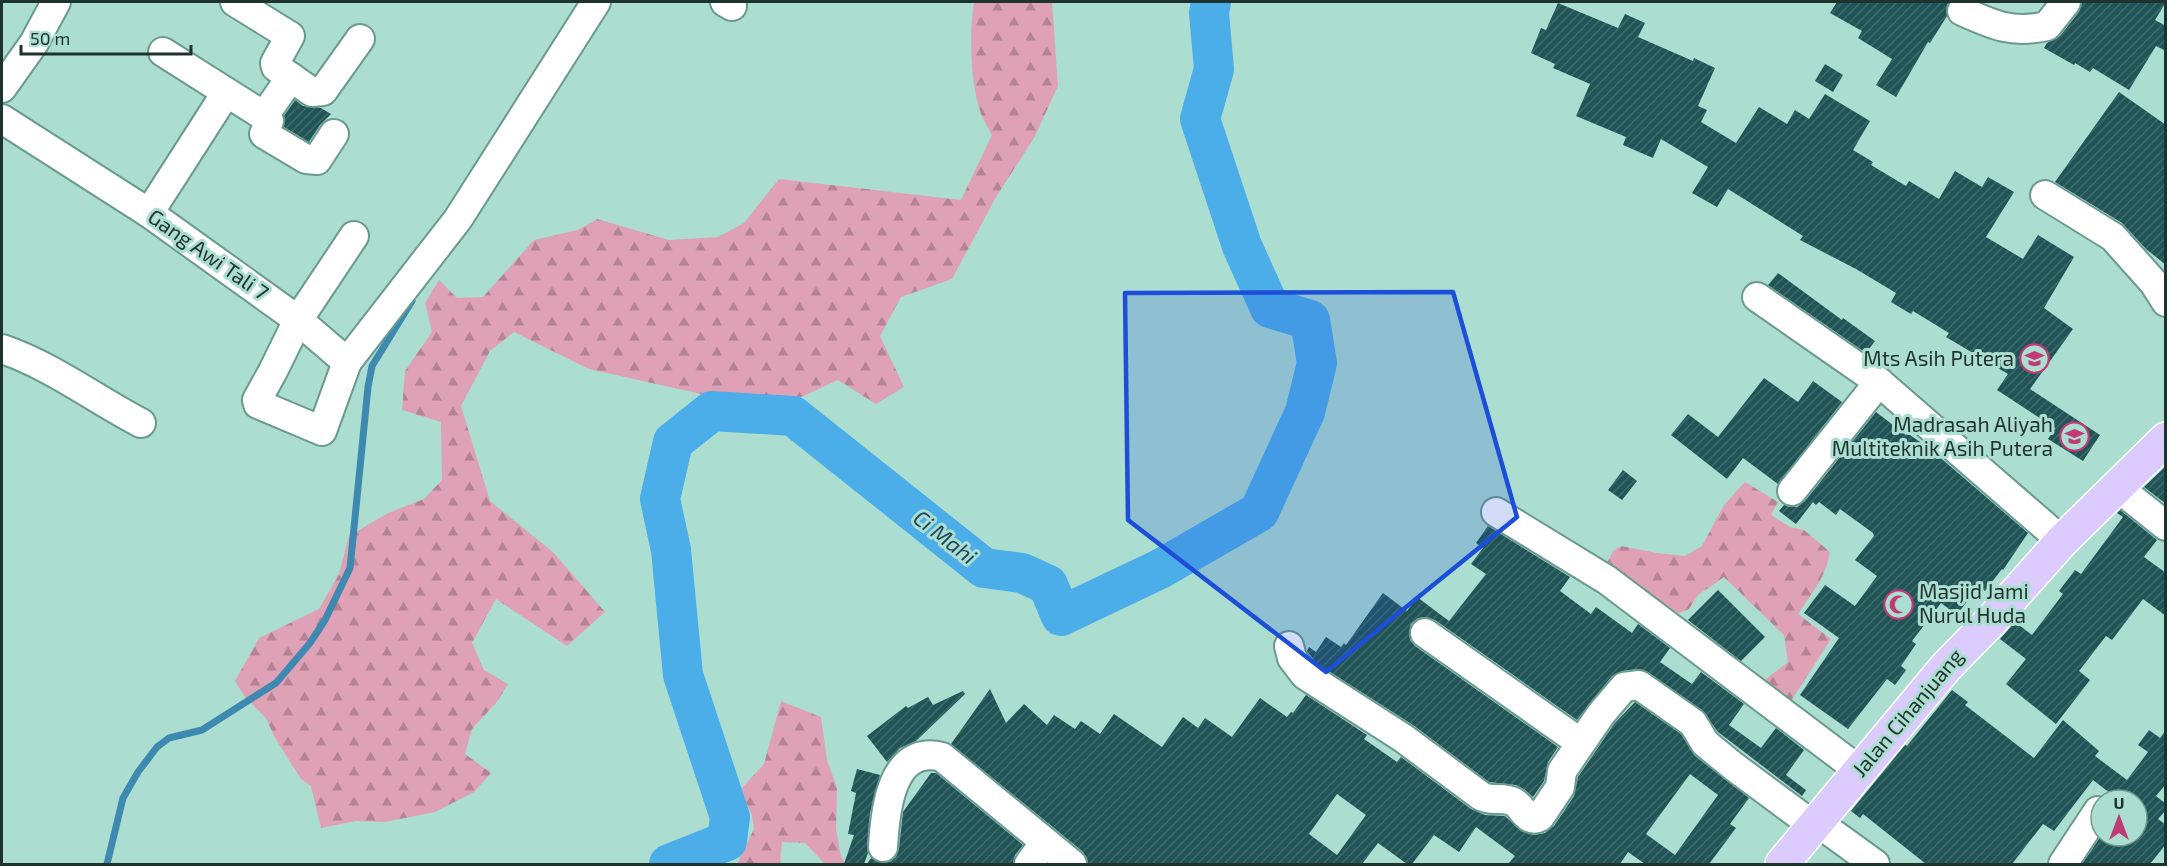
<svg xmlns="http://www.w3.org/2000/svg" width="2167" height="866" viewBox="0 0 2167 866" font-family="'Exo 2',sans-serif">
	<defs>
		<pattern id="forest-firs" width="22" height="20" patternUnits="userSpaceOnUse" patternTransform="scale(1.5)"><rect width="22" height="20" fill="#dfa1b5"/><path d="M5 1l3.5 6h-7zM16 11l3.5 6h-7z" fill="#b48494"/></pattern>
		<pattern id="building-hatch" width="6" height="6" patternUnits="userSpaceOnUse" patternTransform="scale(1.5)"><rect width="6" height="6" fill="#205456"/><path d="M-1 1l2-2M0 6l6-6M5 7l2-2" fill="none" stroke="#3f6a6b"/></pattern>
	</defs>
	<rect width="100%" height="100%" fill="#abddd0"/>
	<g fill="url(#forest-firs)">
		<path d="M974,2h78l6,84 -24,52 -38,59 -44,82 -51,18 -21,39 24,51 -28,17 -38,-24 -65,30 -184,-41 -75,-37 -24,19 -29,55 29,95 64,52 51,59 -38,34 -71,-47 -24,44 12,27 24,14 -12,19 -24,26 -7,25 26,19 -17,19 -39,20 -50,10 -29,-1 -35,7 -10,-42 -10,-7 -26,-41 -9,-20 -21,-21 -10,-16 24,-43 60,-29 20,-35 10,-38 39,-23 36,-14 18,-19 -1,-58 -39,-12 3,-39 27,-39 -7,-29 14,-23 18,18 26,-1 51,-57 44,-10 19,-11 72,21 49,-3 26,-14 35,-44 182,21 31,-65c-4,-7 -8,-14 -11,-21 -11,-31 -12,-80 -7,-112z"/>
		<path d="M1745,482l33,20 -7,13 19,12 14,3 26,22c-4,25 -18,41 -32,62l33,25 -42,65 -31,-19 30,-23 -4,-27 -60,-58 -26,18 -9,14 -10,4 -27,-12 -45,-38 6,-12 8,-5 36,7 28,3 17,-10 22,-41z"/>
		<path d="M781,701l40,16 6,43 10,28 -1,41 5,28 5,7h-21l-20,-21 -23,-1 -2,22h-43l17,-35 -2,-14 -12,-25 24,-26z"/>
	</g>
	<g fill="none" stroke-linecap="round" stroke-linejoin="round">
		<path stroke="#3e89b0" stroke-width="7" d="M107,864l16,-66 15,-26 19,-25 12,-9 33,-8 74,-47 34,-40 15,-23 25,-52 18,-181 4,-21 40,-65"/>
		<path stroke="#4caee8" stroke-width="40" d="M669,864l58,-23 3,-24 -47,-142 -12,-125 -11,-51 13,-57 39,-31 81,5 191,152 38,5 26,12 13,31 99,-47 99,-57 46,-100 12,-49 -7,-43 -40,-12 -28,-62 -42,-127 14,-50 -5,-56 2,-11"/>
	</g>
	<g fill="url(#building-hatch)" fill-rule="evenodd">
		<path d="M1837,2h112l-2,3v11l-17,27 -2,-1 -32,55 -20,-12 16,-26 -34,-21 4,-7 -32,-18z"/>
		<path d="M2082,2h84l-11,18 11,6v25l-10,-5 -27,44 -36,-22 -3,4 -15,-9 -1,2 -30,-17 3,-5 13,-7 19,-24z"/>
		<path d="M1558,3l60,25 7,-14 20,9 -7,14 55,24 1,-3 21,10 -17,38 9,4 -6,12 35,21 23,-36 28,17 8,-14 14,9 16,-25 45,27 -17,29 20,12 -2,3 35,21 3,-5 30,18 16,-28 27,16 6,-10 26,15 -28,45 37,22 15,-24 36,22 -30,51 29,21 -43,60 70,46 -17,26 -35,-22 7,-11 -58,-38 11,-16 -62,-37 3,-4 -36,-22 -2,3 -20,-12 5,-9 -40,-24 -56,-29 3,-4 -75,-47 -11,18 -25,-14 16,-26 -47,-28 -8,19 -30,-13 3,-8 -50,-21 14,-32 -37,-16 2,-4 -24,-11 10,-25 5,2z"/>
		<path d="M1825,64l18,11 -10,17 -18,-11z"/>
		<path d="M2119,92l47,33v140l-20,-16 -24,-26 -67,-41z"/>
		<path d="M295,100l8,6 18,2 10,6 -11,11 -11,17 -25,-15v-11z"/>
		<path d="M1778,273l64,47 1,-2 32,23 -9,12 -98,-68z"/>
		<path d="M1764,378l34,24 15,-21 29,21 -64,82 -35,-26 -16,21 -56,-44 17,-21 30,23z"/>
		<path d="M1876,412l30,23 1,-2 22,15 99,85 -25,37 -1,-1 -17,22 -7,-5 -21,29 -16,-12 -29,38 4,3 -15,22 5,4 -11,15 -8,-6 -39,50 -48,-34 39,-57 -35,-25 21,-28 30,21 22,-30 -22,-16 19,-24 -1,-3 -33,-24 -4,6 -17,-13 -3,3 -3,-3 -17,22 -17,-13 5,-6 6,2h7l8,-6z"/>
		<path d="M2166,466v38l-22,-17z"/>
		<path d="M1623,470l14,11 -15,19 -14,-10z"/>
		<path d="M2120,510l37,30 -13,17 22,16v43l-23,-17 -31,41 -6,-4 -27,35 11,9 -34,44 -50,-40 20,-25 -26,-20 15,-17 17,13 31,-41 -4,-3 16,-21 6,4 42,-57 -6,-4z"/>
		<path d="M1488,526l82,51 -10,14 31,23 5,-7 36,26 6,-9 32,24 -10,14 32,22 9,-12 43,32 -15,21 32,23 15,-20 28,22 -18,25 20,15 -4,6 -84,-64 -16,-22 -54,-38 -11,-3 -15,2 -10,5 -35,44 -142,-100 -9,-3 -8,1 -7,6 -2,8 1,8 5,6 143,101 -10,15 -4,19 -11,16 -9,-8 -8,-4 -27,-3 -76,-57 -97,-62 -9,-12 2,-4 7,5 10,-15 15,10 3,-4 2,2 37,-52 24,18 10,-14 32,24 37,-47 -15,-10 12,-16 -7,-5z"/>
		<path d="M1718,590l47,47 -24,24 -53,-41z"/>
		<path d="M990,689l16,34 18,-19 23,21 7,-10 21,14 6,-8 19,13 14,-20 48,33 21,-30 15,11 7,-10 27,19 28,-39 27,19 4,-5 2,1 13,-18 61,40 -3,4 33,23 4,-5 70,52 14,6 20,1 16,15 13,4 11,-2 9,-7 20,-30 4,-19 36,-53 21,-22 46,32 14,22 54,42 -19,26 6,4 -27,36h-64l-17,-12 -8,12h-112l7,-8 -39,-29 -17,25 -25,-17 -22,29h-5l-29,-21 -16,21h-274l-1,-6 -5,-7 -131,-107zM1690,774l28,21 -43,60 -29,-21zM1337,794l29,21 -29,40 -28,-21z"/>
		<path d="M1952,690l16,12 -3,3 69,53 29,-38 36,31 -4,5 32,24 21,-28 -10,-7 11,-15 11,8 6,-8v54l-10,12 10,8v6l-8,9 8,6v19l-16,20h-68l19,-28h36v-36h-25l3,-3 -22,-17 -39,51 -11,-7 -31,40h-86l-63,-50 -3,4 -9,-7 54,-66 2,1z"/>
		<path d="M963,691l2,3 -49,47 -16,7 -13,14 -20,-26 39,-30 2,2 20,-11 5,8z"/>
		<path d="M857,769l23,6 -10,38 -3,33 1,7 -4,11h-20l10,-29 -6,-1 8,-41 -5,-2z"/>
		<path d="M931,773h5l87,72 -8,10 -2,9h-146l4,-6 11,5 8,-1 6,-5 3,-9 4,-36z"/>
	</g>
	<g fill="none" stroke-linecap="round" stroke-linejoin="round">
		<defs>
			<g id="minor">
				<path d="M235,2l55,34 -15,27 1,4 36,25 11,-1 37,-52"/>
				<path d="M725,2l7,4"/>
				<path d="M1962,11c31,14 50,23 85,15l19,-24"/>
				<path d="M163,52l101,64 5,5 -5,13 42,25 11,1 17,-26"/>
				<path d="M2,88l32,-45 22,-41"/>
				<path d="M264,116l27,-39"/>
				<path d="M2,119l147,94 149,107 49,42 -25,69 -64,-27 -1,-4 16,-29 25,-51 56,-84"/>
				<path d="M2045,195l68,42 41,46 12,19"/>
				<path d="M149,213l77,-120"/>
				<path d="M1757,297l122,85 183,159"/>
				<path d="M2,349c50,17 93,50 139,74"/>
				<path d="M347,362l111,-143 138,-217"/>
				<path d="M2116,486l50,40"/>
				<path d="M1792,491l87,-109"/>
				<path d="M1496,512l111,68 253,191"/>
				<path d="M1425,633l156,110"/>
				<path d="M1289,646l3,12 13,17 98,63 78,58c10,6 22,0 33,6 9,5 13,22 26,15l20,-30 2,-16 39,-57 23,-27 15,-2 54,38 12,20 28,23 81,60"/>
				<path d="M1817,822l58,42"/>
				<path d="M883,847c2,-36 8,-103 59,-90l130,107"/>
				<path d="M1029,864l16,-22"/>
				<path d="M2063,864l35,-53"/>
			</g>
			<path id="major" d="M1782,864l164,-197 44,-45 72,-81 104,-102"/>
		</defs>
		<use href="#minor" stroke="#6a9a8f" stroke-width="32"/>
		<use href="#major" stroke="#fff" stroke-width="36"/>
		<use href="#minor" stroke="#fff" stroke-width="28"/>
		<use href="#major" stroke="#dcccfe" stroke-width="33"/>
	</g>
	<path fill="#1d4ed8" fill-opacity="0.2" stroke="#1d4ed8" stroke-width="4.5" stroke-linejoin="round" d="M1453,292l64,225 -191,155 -198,-152 -3,-227z"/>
	<defs>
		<symbol id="school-ring" viewBox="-11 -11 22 22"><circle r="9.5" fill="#abddd0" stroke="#c13975" stroke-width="1.5"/><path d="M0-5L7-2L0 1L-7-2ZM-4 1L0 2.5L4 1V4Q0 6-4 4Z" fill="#c13975"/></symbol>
		<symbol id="mosque-ring" viewBox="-11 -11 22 22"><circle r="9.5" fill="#abddd0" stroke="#c13975" stroke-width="1.5"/><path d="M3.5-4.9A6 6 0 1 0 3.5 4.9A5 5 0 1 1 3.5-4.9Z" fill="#c13975"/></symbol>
	</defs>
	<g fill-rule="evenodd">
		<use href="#school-ring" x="2018" y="342" width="33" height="33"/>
		<use href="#school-ring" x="2058" y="420" width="33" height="33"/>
		<use href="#mosque-ring" x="1882" y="588" width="33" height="33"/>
	</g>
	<g text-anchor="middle" stroke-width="6" stroke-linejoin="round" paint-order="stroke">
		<g font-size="21" fill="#1f332e" stroke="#abddd0">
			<text transform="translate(208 255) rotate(35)" y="7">Gang Awi Tali 7</text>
			<text transform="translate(1908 713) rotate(-50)" y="7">Jalan Cihanjuang</text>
		</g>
		<g font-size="21" fill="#1f332e" stroke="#abddd0" text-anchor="end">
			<text x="2014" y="366">Mts Asih Putera</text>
			<text x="2053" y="432">Madrasah Aliyah<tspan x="2053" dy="24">Multiteknik Asih Putera</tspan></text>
			<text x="1919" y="599" text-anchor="start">Masjid Jami<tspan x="1919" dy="24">Nurul Huda</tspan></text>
		</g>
		<g font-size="22" font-style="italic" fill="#1f475f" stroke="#abddd0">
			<text transform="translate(945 537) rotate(38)" y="8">Ci Mahi</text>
		</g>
	</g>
	<rect width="2167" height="866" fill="none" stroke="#1f332e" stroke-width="6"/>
	<g transform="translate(2119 818)"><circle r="28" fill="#abddd0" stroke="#73998f" stroke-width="1.5"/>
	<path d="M0-4.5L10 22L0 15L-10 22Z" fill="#c13975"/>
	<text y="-9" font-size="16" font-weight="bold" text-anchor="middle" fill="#1f332e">U</text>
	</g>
	<path d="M21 45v9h170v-9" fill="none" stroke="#1f332e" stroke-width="3"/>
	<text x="30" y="45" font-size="18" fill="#1f332e" stroke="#abddd0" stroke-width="4.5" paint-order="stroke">50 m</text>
</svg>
